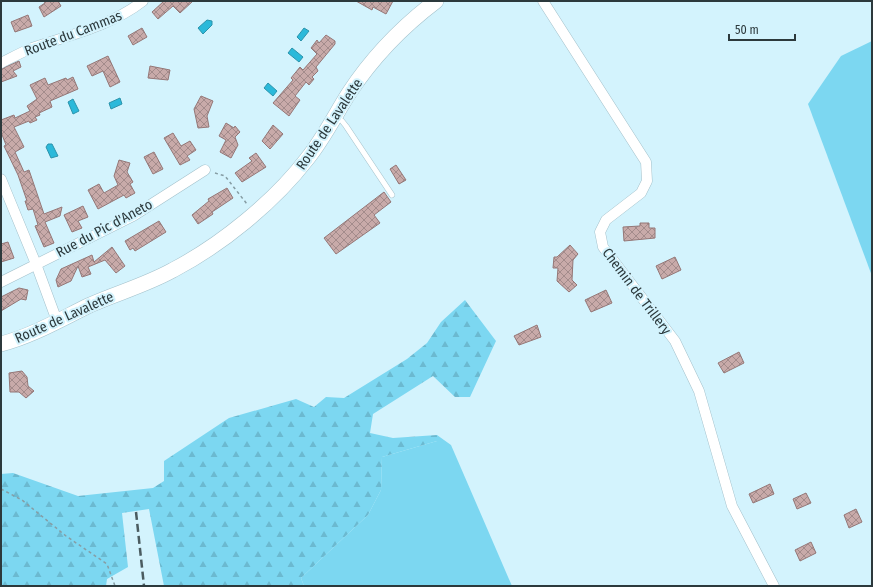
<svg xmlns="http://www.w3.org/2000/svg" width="873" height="587" viewBox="0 0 873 587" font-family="'Fira Sans Condensed',sans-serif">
	<defs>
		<pattern id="forest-firs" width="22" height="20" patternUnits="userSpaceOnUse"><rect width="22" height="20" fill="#7cd7f1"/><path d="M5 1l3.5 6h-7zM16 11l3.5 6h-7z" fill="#6bb9d0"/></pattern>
		<pattern id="building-cross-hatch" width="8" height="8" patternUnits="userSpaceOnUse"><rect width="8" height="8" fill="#c8aaa9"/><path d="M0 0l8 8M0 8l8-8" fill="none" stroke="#a38b8b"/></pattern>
	</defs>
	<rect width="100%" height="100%" fill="#d3f3fd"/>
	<g fill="#7cd7f1">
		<path d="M872,41v235l-64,-172 33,-48z"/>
		<path d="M437,435l14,10 61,141h-208l-3,-8 67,-63 13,-25 1,-33 55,-16z"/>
	</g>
	<path fill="url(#forest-firs)" d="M465,300l31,41 -26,56h-15l-22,-21 -60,38 -3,19 23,5 44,-3v6l-55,16 -1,33 -13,25 -67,63 3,8h-140l-15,-77 -27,4 6,54 -21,12 -1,7h-105v-112l12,-1 65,23 75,-8 11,-7v-20l65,-43 67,-19 18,8 12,-10 18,1 63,-39 20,-16 14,-21z"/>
	<g fill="#2bb9da" stroke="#2b93ab">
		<path d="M207,20l5,1v4l-9,9 -5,-6z"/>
		<path d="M304,28l5,3 -8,10 -4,-4z"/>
		<path d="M292,48l11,9 -4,5 -11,-9z"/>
		<path d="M268,83l9,8 -4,5 -9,-8z"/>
		<path d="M120,98l2,6 -11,5 -2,-6z"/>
		<path d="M73,99l6,12 -6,3 -5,-12z"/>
		<path d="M48,144h4l6,12 -7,2 -5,-11z"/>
	</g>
	<g fill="url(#building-cross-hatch)" stroke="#947777">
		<path d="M44,1h14l3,5 -17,11 -5,-10 6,-4z"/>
		<path d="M164,1h29l-13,12 -7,-7 -15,13 -6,-7z"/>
		<path d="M356,1h37l-7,13 -13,-7 -1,3z"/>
		<path d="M28,15l4,11 -17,6 -4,-10z"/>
		<path d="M142,28l5,9 -14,8 -5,-9z"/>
		<path d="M326,35l9,6v3l-19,23 2,4 -6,6 2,2 -5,6 -3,-3 -11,14 5,4 -11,16 -16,-13 20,-23 -2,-2 9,-11 3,3 14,-16 -6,-6 6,-8 2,3z"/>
		<path d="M108,56l12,26 -10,5 -7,-16 -11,5 -5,-10z"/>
		<path d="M19,61l2,6 -8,4 4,5 -16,6v-13z"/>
		<path d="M150,66l20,4 -2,10 -20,-2z"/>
		<path d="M73,77l5,12 -28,12 2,6 -13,6 1,2 -5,2 2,3 -7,3 -1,-2 -15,6 10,20 -9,5 9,20 5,-2 15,44 18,-7 -2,9 -15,6 9,21 -10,4 -9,-21 3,-1 -5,-16 -5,1 -3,-9h2l-9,-26 -14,-29 2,-1 -5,-13v-12l13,-5 1,3 15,-7 -3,-5 10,-7 -7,-14 15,-7 3,7 18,-7 1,2z"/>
		<path d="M201,96l12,5 -6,15 2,11 -11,1 -4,-19z"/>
		<path d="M226,123l8,5 1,-2 5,6 -5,5 3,8 -7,13 -11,-6 6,-12 -7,-4z"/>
		<path d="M273,125l10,9 -13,15 -8,-8z"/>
		<path d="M173,133l8,13 9,-5 6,9 -9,6 3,4 -10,5 -16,-27z"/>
		<path d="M154,152l9,17 -10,5 -9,-17z"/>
		<path d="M256,153l10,14 -24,15 -7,-9 17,-12 -3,-3z"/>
		<path d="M119,160l11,3 -3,9 6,10 -3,2 5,9 -9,5 -2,-3 -26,14 -10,-19 11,-6 5,9 14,-8 -4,-9z"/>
		<path d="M396,165l10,15 -7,4 -9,-15z"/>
		<path d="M227,188l6,10 -21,14 1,2 -15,10 -6,-9 17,-14 -1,-2z"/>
		<path d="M384,192l7,10 -17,13 6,8 -44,31 -12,-16z"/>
		<path d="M83,206l5,11 -10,4 4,7 -10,4 -8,-17z"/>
		<path d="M159,221l7,11 -31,19 -2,-3 -3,2 -5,-9z"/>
		<path d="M640,223h9v5h6v10l-31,3 -1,-14 17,-1z"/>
		<path d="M8,242l6,16 -13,4v-18z"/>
		<path d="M570,245l8,9 -5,6 -1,20 5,5 -8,7 -12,-11 1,-13h-5l1,-11h3z"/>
		<path d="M112,247l13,19 -9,7 -11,-13 -17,7 3,7 -9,3 -4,-11 -7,15 -13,6 -2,-7 5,-11 31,-14 2,7z"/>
		<path d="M675,257l6,13 -19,9 -6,-13z"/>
		<path d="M19,288l9,2 -2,10 -5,-1 -20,12v-14z"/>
		<path d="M606,290l6,13 -21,9 -6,-12z"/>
		<path d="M537,325l4,12 -22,8 -5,-9z"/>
		<path d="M739,352l5,11 -20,10 -6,-10z"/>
		<path d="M22,371l5,6 1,9 6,5 -8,7 -7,-6h-9l-1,-19z"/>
		<path d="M770,484l4,10 -21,9 -4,-9z"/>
		<path d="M806,493l5,10 -14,6 -4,-10z"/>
		<path d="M856,509l6,13 -13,6 -5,-13z"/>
		<path d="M811,542l5,11 -16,8 -5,-11z"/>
	</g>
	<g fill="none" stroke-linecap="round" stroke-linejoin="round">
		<defs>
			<path id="lane" d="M336,117l6,4 4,5 46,69"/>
			<g id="street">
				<path d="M543,1l103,161 1,19 -6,12 -35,27 -6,12 3,15 72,94 24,50 33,115 42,80"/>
				<path d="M1,63c10,-5 21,-11 31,-15 38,-13 79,-22 111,-47"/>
				<path d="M1,179l35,85 21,57"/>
				<path d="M1,282l132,-66 72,-46"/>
			</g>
			<path id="secondary" d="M1,344c31,-8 60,-25 89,-39 27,-12 56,-20 83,-35 48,-25 101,-68 134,-111 17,-21 28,-44 42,-66 23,-35 54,-67 87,-92"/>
		</defs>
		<use href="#lane" stroke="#a3c1cb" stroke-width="6"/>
		<use href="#street" stroke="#a3c1cb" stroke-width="11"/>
		<use href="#secondary" stroke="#a3c1cb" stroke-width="16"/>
		<g stroke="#869da4" stroke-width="1.5" stroke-dasharray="3 3" stroke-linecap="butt">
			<path d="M215,173l10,3 22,28"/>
			<path d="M1,489l21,11 44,36 41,28 8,22"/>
		</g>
		<use href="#lane" stroke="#fff" stroke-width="5"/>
		<use href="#street" stroke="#fff" stroke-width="10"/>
		<use href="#secondary" stroke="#fff" stroke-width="15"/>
		<path stroke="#4b5c60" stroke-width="2.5" stroke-dasharray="8 4" stroke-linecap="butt" d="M136,512l8,74"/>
	</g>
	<g text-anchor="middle" stroke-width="4" stroke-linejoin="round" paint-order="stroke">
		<g font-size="14" fill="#2c393c" stroke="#d3f3fd">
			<text transform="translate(73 33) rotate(-21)" y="5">Route du Cammas</text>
			<text transform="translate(329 124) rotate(-56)" y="5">Route de Lavalette</text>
			<text transform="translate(104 228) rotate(-28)" y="5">Rue du Pic d'Aneto</text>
			<text transform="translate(637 291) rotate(53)" y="5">Chemin de Trillery</text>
			<text transform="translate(64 317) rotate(-24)" y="5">Route de Lavalette</text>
		</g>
	</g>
	<rect width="873" height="587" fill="none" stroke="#2c393c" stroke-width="4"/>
	<path d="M729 34v6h66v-6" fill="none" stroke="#2c393c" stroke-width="2"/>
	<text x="735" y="34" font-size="12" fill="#2c393c" stroke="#d3f3fd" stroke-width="3" paint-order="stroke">50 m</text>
</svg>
